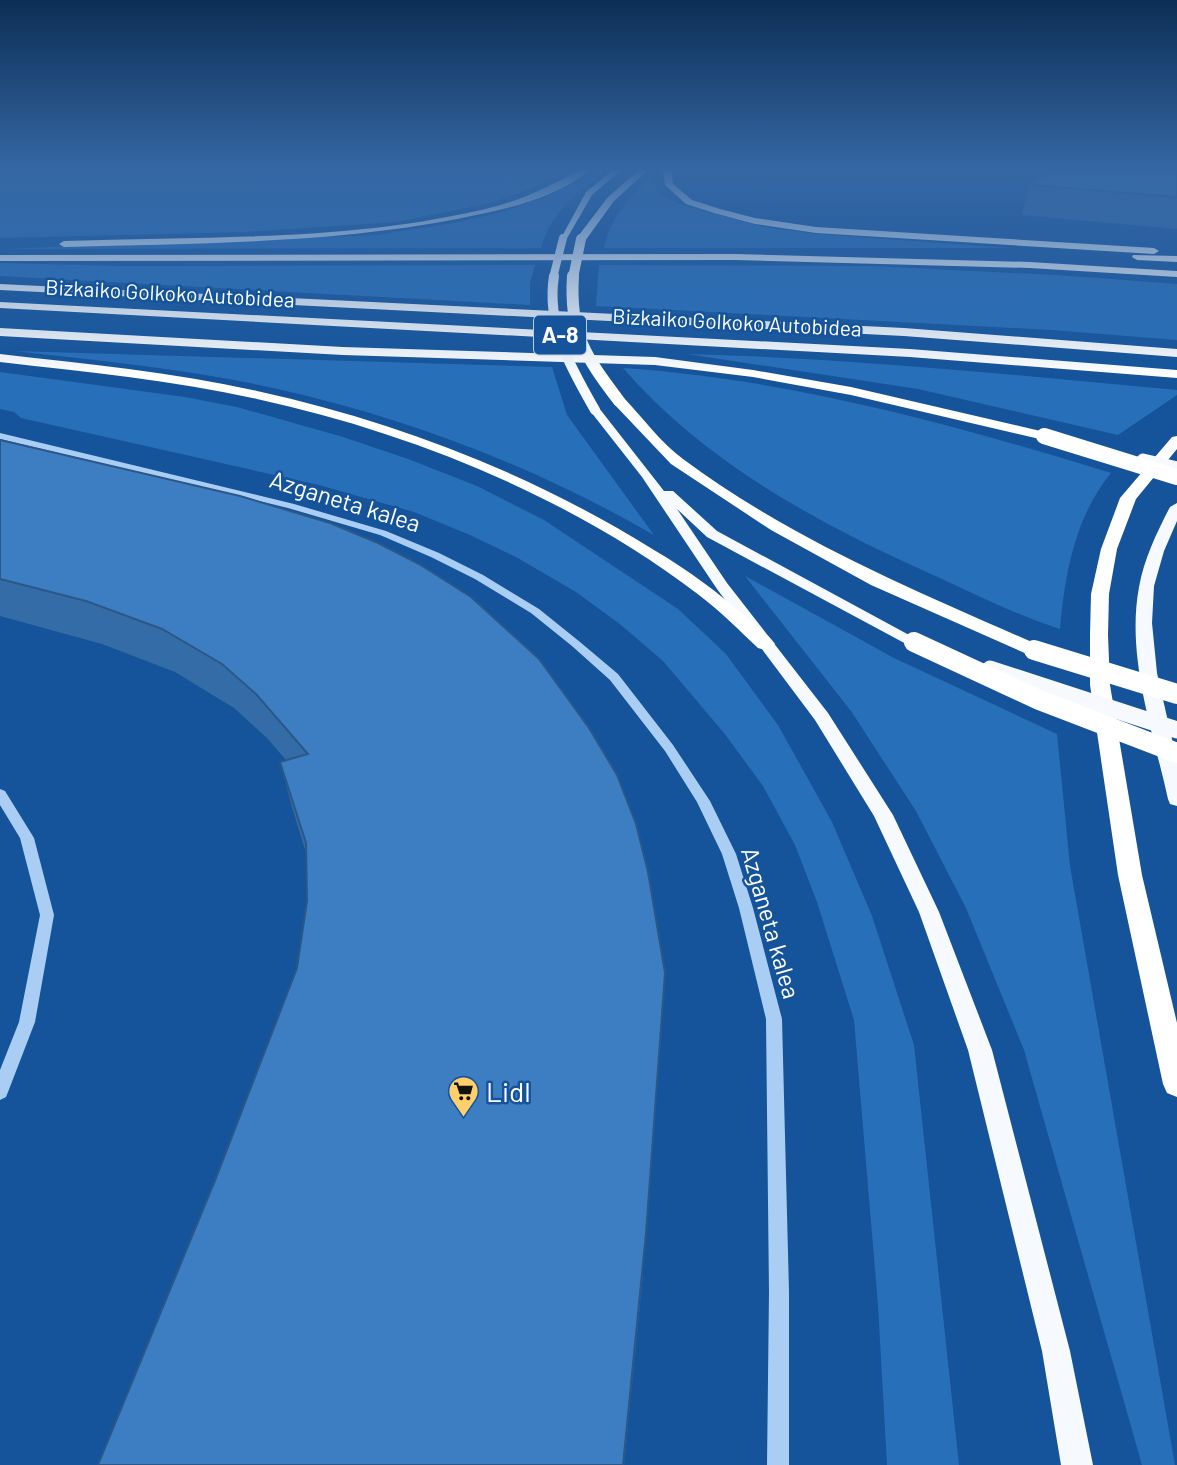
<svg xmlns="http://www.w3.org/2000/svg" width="1177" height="1465" viewBox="0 0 1177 1465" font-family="Barlow,sans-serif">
	<rect width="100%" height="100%" fill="#15549b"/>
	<g fill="#286fb9">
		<path d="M0,170h568l-41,20 -41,14 -90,18 -150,10 -246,6z"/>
		<path d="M601,172v3c-26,20 -52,40 -60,73l-541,1 377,-14 82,-13 47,-11 37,-13z"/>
		<path d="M650,177l9,17 20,10 85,23 51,7 197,14h-408c8,-34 23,-47 46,-71z"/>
		<path d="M0,263l123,3 412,-1 -5,18v22l-530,-29z"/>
		<path d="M599,265l273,1 184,9 121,9v56l-125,-10 -456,-24z"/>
		<path d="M15,351l537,16 15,48 87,120c-118,-68 -248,-118 -381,-147 -85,-19 -172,-27 -258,-37z"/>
		<path d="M687,354c164,4 327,21 490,36v5l-59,40 -200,-46z"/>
		<path d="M623,368c166,11 329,56 488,105 -36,44 -46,100 -51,156 -40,-13 -80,-32 -118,-50 -117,-52 -234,-113 -319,-211z"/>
		<path d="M0,372l185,25 52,10 106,30 65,22 69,27 67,34 134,89 48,45 52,71 54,97 40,94 42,129 45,420h-72l-9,-160 -24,-285 -37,-118 -22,-57 -32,-59 -39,-53 -61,-72 -42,-36 -45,-33 -60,-35 -46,-22 -56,-23 -95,-27 -298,-67 -7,-6 -14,-3z"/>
		<path d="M745,576l149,82 163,76 13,132 105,599h-33l-118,-415 -58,-142 -50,-97 -65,-100z"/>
	</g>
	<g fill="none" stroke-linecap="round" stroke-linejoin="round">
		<g fill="#aacef3" fill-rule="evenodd">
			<path d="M0,433l294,71 92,27 53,22 44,22 56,34 41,33 38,32 55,71 37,56 26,53 17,54 29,111 7,273v173h-22l2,-173 -3,-273 -27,-111 -17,-54 -25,-52 -32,-51 -55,-71 -38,-34 -41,-33 -56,-34 -44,-22 -51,-22 -92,-27 -288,-69z"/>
			<path d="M0,789l5,2 29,47 20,77 -19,107 -27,70 -2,5 -6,3v-30l19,-48 21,-107 -20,-77 -20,-33z"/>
		</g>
		<g fill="#f6faff" fill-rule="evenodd">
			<path d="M613,170h8l-29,25 -26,45h-6l26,-48z"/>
			<path d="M591,408h8l65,83h9l44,40 205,111 -2,3h-12l-201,-108 -30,-28 50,74 101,130 65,102 46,97 53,138 78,301 23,114h-32l-19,-114 -74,-301 -49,-138 -45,-96 -59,-96 -98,-131 -75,-112 -51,-65z"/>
			<path d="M1177,503v18l-13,30 -10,35 -2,37 5,50 20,88v45l-7,-2 -2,-5c-15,-68 -42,-142 -29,-212 5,-28 18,-55 31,-80z"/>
		</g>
		<g fill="#fff" fill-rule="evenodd">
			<path d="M580,170h10c-36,30 -88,40 -133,49 -129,25 -262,24 -393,28l-5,-3 5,-3c144,-5 293,1 433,-35 30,-8 56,-22 83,-36z"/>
			<path d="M639,170h9l-34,31 -29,40h-8l-1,-2 32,-42z"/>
			<path d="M663,170h8l2,14 19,16 28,9 35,9 61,9 338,21 5,3 -5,3 -338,-21 -61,-9 -41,-11 -28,-9 -21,-19z"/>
			<path d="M736,254l294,8 147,9v6l-147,-9 -294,-8 -736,1v-6z"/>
			<path d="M1133,255l44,1v6l-40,-2 -5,-3z"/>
			<path d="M0,284l904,44 273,21v8l-273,-21 -904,-46z"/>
			<path d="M0,302l910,47 267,21v8l-267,-21 -910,-49z"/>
			<path d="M0,328l343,19 312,10 98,13 98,17 198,46 2,3 -7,4 -193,-45 -98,-18 -98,-12 -312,-10 -343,-19z"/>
			<path d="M0,354c86,10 173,18 257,37 141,31 275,83 397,159 34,20 64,42 94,69 9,8 20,15 27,25l-10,6 -7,-2c-19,-18 -38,-37 -59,-53 -127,-97 -286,-162 -442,-196 -85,-19 -171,-27 -257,-37z"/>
			<path d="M619,397l5,1c19,20 37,45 59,61 109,81 235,133 358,187l3,4 -10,6 -7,-2 -156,-69 -100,-55 -100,-66 -57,-60v-6z"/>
			<path d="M1177,436v13l-41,50 -19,50 -8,45 -1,41 2,50 32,190 35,148v74l-10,-4 -4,-9 -45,-209 -28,-190v-50l1,-41 10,-45 19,-51 52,-61z"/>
		</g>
		<path stroke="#f6faff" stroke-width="8" d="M553,278l10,-40"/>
		<path stroke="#f6faff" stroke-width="10" d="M554,276c-8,50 17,92 41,134"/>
		<path stroke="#f6faff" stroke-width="13" d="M1143,460l34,8"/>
		<path stroke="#f6faff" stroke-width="17" d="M990,669l187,61"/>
		<path stroke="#fff" stroke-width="10" d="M573,278l8,-39"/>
		<path stroke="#fff" stroke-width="12" d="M573,276c-4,58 13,81 46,125"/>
		<path stroke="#fff" stroke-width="16" d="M1044,436l133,41"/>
		<g stroke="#fff" stroke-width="20">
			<path d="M914,642l125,58 138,53"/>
			<path d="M1034,650l143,44"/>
		</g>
	</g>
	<g fill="#346ca7">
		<path d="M1177,170v59l-155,-14 7,-30z"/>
		<path d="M0,440l240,56 403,778 -19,191h-526l118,-287 81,-210 10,-67 -1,-48 -14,-46 -12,-45 6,-2 -19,-22 -33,-30 -59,-36 -73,-28 -102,-28z"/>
	</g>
	<path fill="#2b5888" d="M646,1233l-22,232h-1z"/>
	<g fill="#3d7ec2" stroke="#2b5888" stroke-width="2">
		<path d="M1052,170h125v27l-148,-12z"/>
		<path d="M0,440l240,56 90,27 48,20 41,21 52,33 68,62 50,69 28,47 19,49 12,48 17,101 -19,260 -23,232h-525l118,-287 81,-210 10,-67 -1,-58 -26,-81 28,-8 -52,-60 -34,-30 -60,-35 -76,-28 -86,-22z"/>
	</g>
	<linearGradient id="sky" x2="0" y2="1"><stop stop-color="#0c2e55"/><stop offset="0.45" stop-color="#3567a4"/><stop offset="1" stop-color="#3567a4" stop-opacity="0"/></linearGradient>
	<rect width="1177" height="375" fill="url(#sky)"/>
	<defs>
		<symbol id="supermarket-pin" viewBox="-11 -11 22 30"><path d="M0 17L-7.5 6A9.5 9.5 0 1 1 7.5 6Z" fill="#ffcf6c" stroke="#15549b"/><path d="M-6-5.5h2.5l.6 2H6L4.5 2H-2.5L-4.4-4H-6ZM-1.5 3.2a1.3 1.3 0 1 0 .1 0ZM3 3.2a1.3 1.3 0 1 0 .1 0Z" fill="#111"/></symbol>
	</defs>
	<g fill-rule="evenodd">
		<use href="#supermarket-pin" x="446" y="1074" width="35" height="47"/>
	</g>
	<g text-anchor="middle" stroke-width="5" stroke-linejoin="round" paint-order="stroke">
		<g font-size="21" fill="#fff" stroke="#15549b">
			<text transform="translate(170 294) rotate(3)" y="7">Bizkaiko Golkoko Autobidea</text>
			<text transform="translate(737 323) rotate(3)" y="7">Bizkaiko Golkoko Autobidea</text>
		</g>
		<rect fill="#15549b" stroke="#b9cce1" stroke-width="2" x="534" y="315.5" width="52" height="39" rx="5"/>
		<g font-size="23" font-weight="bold" fill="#fff">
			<text x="560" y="343">A-8</text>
		</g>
		<g font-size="24" fill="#fff" stroke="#15549b">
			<text transform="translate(345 502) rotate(17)" y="8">Azganeta kalea</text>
			<text transform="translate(770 923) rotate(74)" y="8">Azganeta kalea</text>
		</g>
		<g font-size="28" fill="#fff" stroke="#15549b" text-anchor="start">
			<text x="486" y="1102">Lidl</text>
		</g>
	</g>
</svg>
